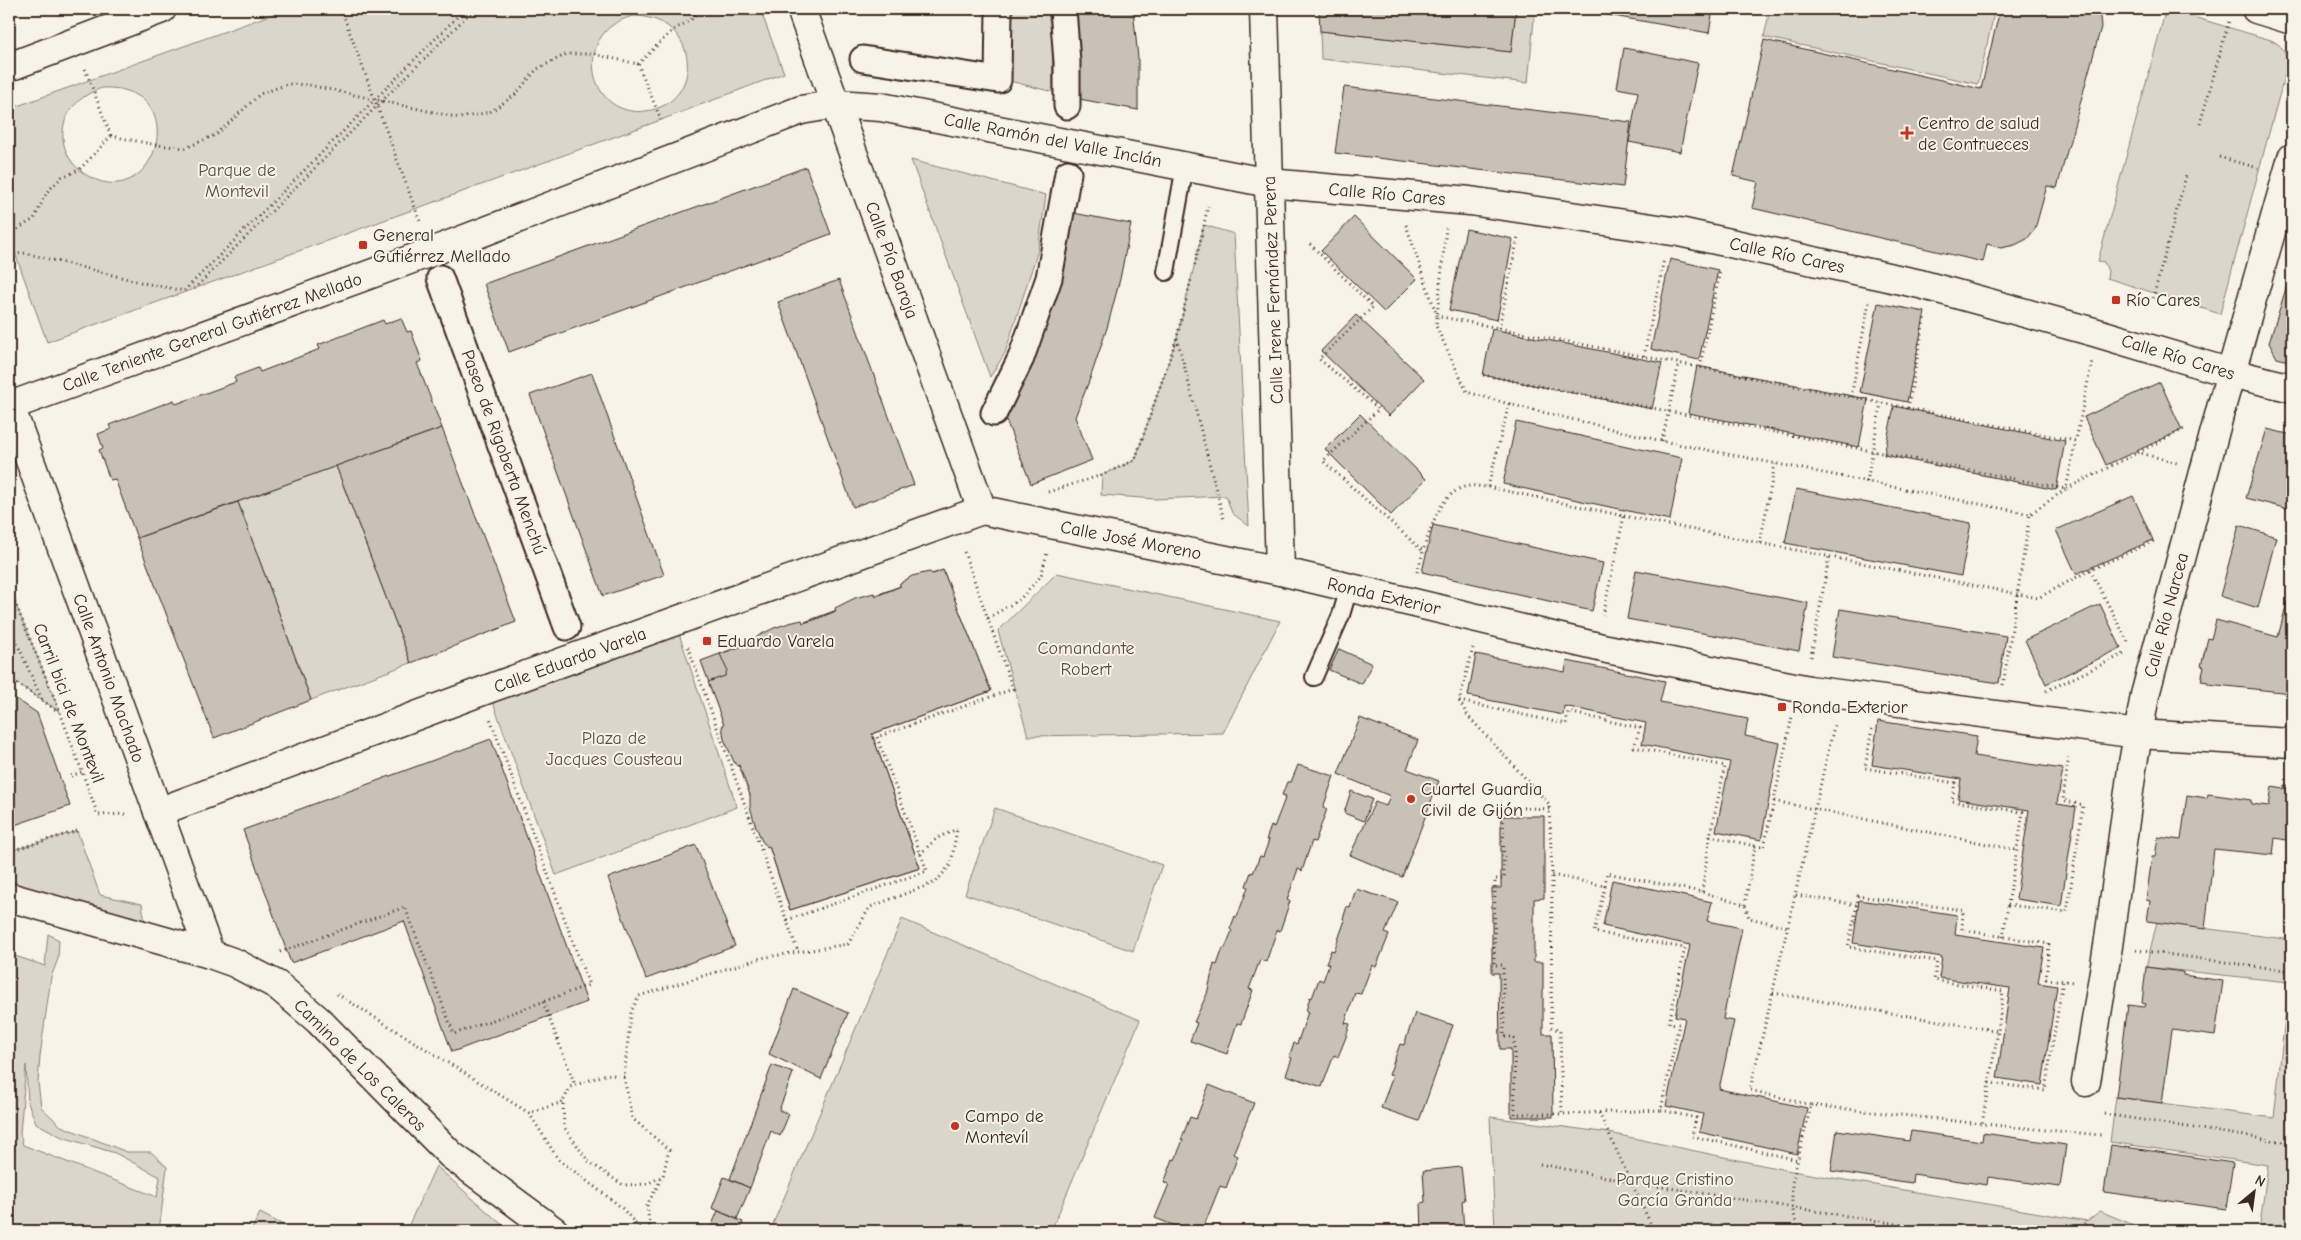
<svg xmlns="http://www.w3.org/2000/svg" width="2301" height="1240" viewBox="0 0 2301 1240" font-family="'Comic Neue',sans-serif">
	<rect width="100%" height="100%" fill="#f7f3e8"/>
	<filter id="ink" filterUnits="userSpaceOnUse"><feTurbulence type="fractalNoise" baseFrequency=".02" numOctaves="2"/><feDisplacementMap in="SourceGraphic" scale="10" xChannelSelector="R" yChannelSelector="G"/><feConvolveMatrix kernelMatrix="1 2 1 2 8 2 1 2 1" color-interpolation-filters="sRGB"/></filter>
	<g filter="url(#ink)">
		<g fill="#dbd6cb" stroke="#8b8074" fill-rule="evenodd">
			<path d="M287,9h473l24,64 -123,47 -614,222 -38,-106v-127zM634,16c67,1 71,87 12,95 -60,8 -75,-82 -12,-95zM102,88c93,-4 55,127 -14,88 -14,-8 -24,-22 -25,-38 -2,-25 17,-43 39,-50z"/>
			<path d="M1001,9h46l5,25 1,58 -51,-13z"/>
			<path d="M1516,9h19l-7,74 -207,-24 -1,-28 191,21z"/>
			<path d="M1770,9h225l-17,75 -214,-47z"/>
			<path d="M2166,9l105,31c11,5 15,12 17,23l-68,251 -113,-36 1,-7 -4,-9 -6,-1z"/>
			<path d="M911,160l135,35 -8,55 -33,103 -15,24z"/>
			<path d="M1204,225l30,9 15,292 -17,-13 -6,-17 -71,3 -54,-4 1,-20 33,-15 42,-123z"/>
			<path d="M336,466l75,197 -100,37 -73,-198z"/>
			<path d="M1057,573l223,48 -57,112 -195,3 -30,-105z"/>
			<path d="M9,588l51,124 -51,-34z"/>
			<path d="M675,622l62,185 -181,68 -68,-186z"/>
			<path d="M995,808l167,57 -29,86 -168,-57z"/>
			<path d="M77,831l23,64 42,9 5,32 -138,-39v-48l4,1z"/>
			<path d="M902,919l238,101 -89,211h-281z"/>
			<path d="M2157,922l135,18v291h-33l9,-66 -158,-23 6,-45 158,21 15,-136 -143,-15z"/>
			<path d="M48,934l11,6 -1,19 -7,18 -11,79 -2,26 3,25 20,19 66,26h24l16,15 -8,64h-150v-277l36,12zM26,1065l2,38 8,20 26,14 53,16 45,24 -3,20 -134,-52 -3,-12z"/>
			<path d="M1490,1117l119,16 177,37 301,51 13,-10 48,20h-653z"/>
			<path d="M436,1166l73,65h-103z"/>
			<path d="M260,1213l35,18h-44z"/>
		</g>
		<g fill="#c8c1b6" stroke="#3b2a1e">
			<path d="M1068,9h65l5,49v52l-64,-12z"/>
			<path d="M1319,9h197l-5,43 -191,-21z"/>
			<path d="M1574,9h139l-4,24z"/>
			<path d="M2000,9l29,2v-2h67l4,8 1,10 -44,161 -10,-2 -12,43 -8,10 -12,6 -14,3 -14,-4 -4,18 -231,-54 6,-26 -25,-6 31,-136 217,49z"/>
			<path d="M1624,48l74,15 -18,89 -51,-10 9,-50 -21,-4z"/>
			<path d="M1344,87l287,35 -8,65 -288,-34z"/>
			<path d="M806,167l25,67 -322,118 -25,-68z"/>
			<path d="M1068,212l63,12 -11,55 -13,49 -16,48 -16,41 17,43 -61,24 -27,-69z"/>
			<path d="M1354,217l63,62 -33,33 -63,-61z"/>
			<path d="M1466,229l47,10 -16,81 -48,-10z"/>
			<path d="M1670,259l48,11 -19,90 -48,-11z"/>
			<path d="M2292,269v93l-15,-4 -8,-15z"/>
			<path d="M839,280l75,205 -61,22 -75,-205z"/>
			<path d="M1878,303l47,9 -18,90 -47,-10z"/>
			<path d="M1356,315l68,64 -35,37 -68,-65z"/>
			<path d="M401,318l6,14 4,-1 11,30 -5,2 25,65 -305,110 -22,-59 -5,1 -11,-30 4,-2 -5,-14 13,-5 -2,-4 65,-25 2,4 60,-22 -2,-5 24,-9 2,4 60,-23 -2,-4 21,-8 44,-17 2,4z"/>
			<path d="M1492,329l170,34 -10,46 -169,-34z"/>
			<path d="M1697,366l171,33 -9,48 -171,-34z"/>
			<path d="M592,373l72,202 -61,21 -73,-201z"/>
			<path d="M2160,382l22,48 -76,35 -22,-48z"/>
			<path d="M1894,406l171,35 -9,49 -172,-35z"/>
			<path d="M1360,414l66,65 -35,36 -66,-66z"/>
			<path d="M1516,422l166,36 -12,62 -167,-36z"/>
			<path d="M442,428l74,194 -105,41 -75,-197z"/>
			<path d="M2267,429l25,6v75l-46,-12z"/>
			<path d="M1796,489l175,34 -10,53 -176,-33z"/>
			<path d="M2133,496l20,44 -77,34 -20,-44z"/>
			<path d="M238,502l73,198 -97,38 -77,-200z"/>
			<path d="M1433,525l170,38 -11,48 -170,-39z"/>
			<path d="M2239,525l37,12 -18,71 -38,-12z"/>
			<path d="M943,570l48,121 -119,43 48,134 -130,42 -21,-64 -68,-185z"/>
			<path d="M943,570l48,121 -119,43 48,134 -130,42 -21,-64 -2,1 -5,-6 -7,-17 -5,-17v-12l-11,-30 -2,1 -3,-4 -10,-23 -2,-13 2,-1 -16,-43 17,-6 2,-6 -7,-16 36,-13 -1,-2 3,-3 16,-8 15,-5 13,-3 1,3 11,-3 22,-9 -1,-3 20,-10 19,-5 2,3 25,-10 -2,-2 13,-8 17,-4 4,2z"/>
			<path d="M1636,570l172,33 -9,48 -172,-32z"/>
			<path d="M2287,602l5,1 -1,90 -83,-9v-2l-7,-1 3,-14 -3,-1 7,-28 3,1 5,-19 62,17z"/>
			<path d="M2100,604l21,44 -75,36 -21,-44z"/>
			<path d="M1840,609l166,27 -7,47 -167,-26z"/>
			<path d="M1339,649l33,15 -10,20 -33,-14z"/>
			<path d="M1476,654l89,18 2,-11 98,20 -5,21 88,17 -3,17 35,7 -19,97 -45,-9 14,-69 -88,-18 4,-21 -82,-17 -1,9 -95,-19z"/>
			<path d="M9,694l28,19 33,93 -61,21z"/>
			<path d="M1360,718l58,22 -11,29 32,12 -37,96 -52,-22 25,-53 11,4 4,-10 -52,-22z"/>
			<path d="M1878,721l99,15 -3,20 89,13 -6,35 19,3 -15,99 -45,-7 13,-89 -71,-11 3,-20 -89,-14z"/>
			<path d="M491,739l96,263 -135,50 -48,-131 -113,42 -48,-133z"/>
			<path d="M1298,765l36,11 -11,32 4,1 -12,33 -3,-1 -10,30 -4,-2 -11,31 3,1 -10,30 -3,-1 -11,32 -6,-2 -11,29 4,1 -12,34 -4,-1 -10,31 -37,-13 7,-18 -3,-1 13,-28 7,-30 3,1 6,-17h2l7,-17 -2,-2 5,-13 2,1 11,-30 -2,-1 5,-14 2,1 7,-17 3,1 6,-17h-3l5,-14 3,1 12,-31 -4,-1 5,-13h4z"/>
			<path d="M2284,785l8,1v55l-17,-3 -2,17 -59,-6 -9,80 -58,-8 3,-20 -4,-1 6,-43h3l3,-20 23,3 6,-45 20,3 1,-4 43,6v4l18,2 3,-19 12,2z"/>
			<path d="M1351,791l21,8 -8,22 -20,-8z"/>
			<path d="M1501,816h43v82l-10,1v63h9v72h9l1,83h-42v-68h-11l-1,-76h-7v-85h9z"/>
			<path d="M696,845l39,101 -89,33 -38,-101z"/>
			<path d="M1612,880l100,22 -5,19 35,7 -19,91 11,2 -15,68 88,19 -10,46 -98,-22 4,-18 -37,-8 19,-88 -10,-2 15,-71 -87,-19z"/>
			<path d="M1356,889l42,13 -13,31 4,2 -13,32 -4,-2 -11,29 -6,-1 -10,30 5,1 -4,13 -8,20 -4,-2 -12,32 -36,-12 6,-17 -3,-1 5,-14 3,1 11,-32 -2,-1 4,-14 2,1 7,-19 4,2 6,-17 -3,-1 5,-13 3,1 11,-31 -2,-1 4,-13 3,1z"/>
			<path d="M1859,900l98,15 -2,20 89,13 -6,35 19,3 -15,99 -45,-7 13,-90 -71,-10 3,-21 -89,-14z"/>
			<path d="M2146,967l37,5v3l40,6 -8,55 -43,-6 -10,73 -46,-6 12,-92 17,2 1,-3 -4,-1z"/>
			<path d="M794,989l54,24 -27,66 -52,-25z"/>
			<path d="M1415,1013l38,12 -34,96 -38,-13 12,-32 -4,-1 11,-31 4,1z"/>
			<path d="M772,1065l21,8 -14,37 10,4 -9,22 -9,-5 -21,57 -20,-9z"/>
			<path d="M1209,1085l45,18 -21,51 5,2 -12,32 -6,-2 -18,45h-14l-33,-13 14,-34 -5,-1 9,-24 2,1 8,-20h-2l9,-23 6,2z"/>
			<path d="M1837,1130l72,11 2,-10 71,10 1,-8 83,12 -6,42 -72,-10 -1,8 -74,-11 -1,9 -81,-12z"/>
			<path d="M2111,1145l122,18 -7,46 -122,-17z"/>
			<path d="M1461,1167l4,33 -3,1 2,30h-42l-1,-28 4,-1 -2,-31z"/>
			<path d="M724,1177l26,11 -13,31 -25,-11z"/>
			<path d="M718,1211l25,11 -3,9h-26l-4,-2z"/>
		</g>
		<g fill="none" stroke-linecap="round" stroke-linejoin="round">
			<defs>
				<g id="service">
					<path d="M1166,272l19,-106"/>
					<path d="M1314,677l27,-62 8,-27"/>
				</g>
				<g id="pedestrian">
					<path d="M1063,9l4,53v44"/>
					<path d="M863,59l135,21 1,-71"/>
					<path d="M440,278l127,349"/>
					<path d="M994,413l27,-55 28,-80 19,-105"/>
				</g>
				<g id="minor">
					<path d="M801,9l181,501"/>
					<path d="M1264,9l16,562"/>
					<path d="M2256,9l36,11"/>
					<path d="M9,67l153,-58"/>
					<path d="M9,403l201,551"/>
					<path d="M10,406l421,-154 370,-142 35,-6 45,3 388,76 201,18 209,31 241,52 174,48 137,41 61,15"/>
					<path d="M982,510l298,61 327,78 202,41 329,44 154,9"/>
					<path d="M158,812l330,-123 494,-179"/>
					<path d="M9,897l201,57 25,9 42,22 41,35 133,135 103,76"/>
					<path d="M2086,1082l22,-136 24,-177 13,-74 76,-287 71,-250"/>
				</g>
			</defs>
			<use href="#service" stroke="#3b2a1e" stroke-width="20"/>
			<use href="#pedestrian" stroke="#3b2a1e" stroke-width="29"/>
			<use href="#minor" stroke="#3b2a1e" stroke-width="31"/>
			<g stroke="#3b2a1e" stroke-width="3" stroke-dasharray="1 4" stroke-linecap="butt">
				<path d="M341,9l80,215"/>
				<path d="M638,64l35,-34 18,-10 8,-11"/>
				<path d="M638,64l23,56"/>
				<path d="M85,69l26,67"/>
				<path d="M2200,124l29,-103"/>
				<path d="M111,136l46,9 29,3 31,-14 43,-40 28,-10 21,1 151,33 30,-6 25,-17 22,-26 30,-15h26l45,10"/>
				<path d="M2219,157l39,11"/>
				<path d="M1406,225l31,91 639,125"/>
				<path d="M9,234l25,-15 13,-27 15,-15 17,-7 32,-34"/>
				<path d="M1310,244l63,63 -54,52 60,50 -56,52 101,91"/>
				<path d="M9,255l16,-2 119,30 40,8 281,-282"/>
				<path d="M1195,265l13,-59"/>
				<path d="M194,289l280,-280"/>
				<path d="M2153,298l33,-122"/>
				<path d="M1499,328l19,-91"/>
				<path d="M1177,338l47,182"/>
				<path d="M1644,356l20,-97"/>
				<path d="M1700,367l20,-96"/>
				<path d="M1483,375l583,114 118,-60"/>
				<path d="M1851,397l18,-95"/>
				<path d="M1509,404l153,37 368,73"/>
				<path d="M1908,408l17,-93"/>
				<path d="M1662,441l17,-78"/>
				<path d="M2137,452l40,11"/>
				<path d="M1867,482l14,-79"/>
				<path d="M1488,487l136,29 -21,99"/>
				<path d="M1048,492l54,-17 33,-15 42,-123 14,-57"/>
				<path d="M1624,516l414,82 52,-28 64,-29"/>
				<path d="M1760,543l15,-79"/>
				<path d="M2090,570l38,72"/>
				<path d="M1417,572c9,-27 19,-82 52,-86 6,-1 13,1 19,1l21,-83 -42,-12 -31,-66 10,-98"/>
				<path d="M9,588l51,124 38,103 30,-1"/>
				<path d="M988,618l31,-18 22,-24 6,-23"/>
				<path d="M9,625l33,75"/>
				<path d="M688,647l110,305"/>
				<path d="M1473,648l-14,53 9,15 81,88 3,71 -1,152 9,4 2,83 99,-4 18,-86 -10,-1 16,-75 -91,-16 11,-46"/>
				<path d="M1811,657l18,-100"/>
				<path d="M9,678l50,34"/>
				<path d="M2003,685l27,-171 36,-25 26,-128"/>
				<path d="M2046,691l78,-37"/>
				<path d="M1459,701l107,23 2,-12 72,16 -6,19 91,19 -15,70 -8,56"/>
				<path d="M1872,729l-7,39 90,15 -3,18 71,11 -15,93 59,7 16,-107 -20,-5 6,-45"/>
				<path d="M71,776l11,-4"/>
				<path d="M1774,801l243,49"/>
				<path d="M1549,809l-46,-2 1,72h-9l-1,86h9l1,72h10l1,77h47"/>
				<path d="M1710,836l45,10"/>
				<path d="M9,849l4,1 64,-19"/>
				<path d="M920,854l17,-16 20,-9"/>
				<path d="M1552,875l53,11 2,-13 95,19 43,13 4,13 39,9"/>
				<path d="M1796,895l61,10 1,-9 105,14 -1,20 87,14 -3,35 28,3"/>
				<path d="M1745,905l10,-59 9,1 28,-130"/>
				<path d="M1857,905l-9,42 89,14 -3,19 69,11 -5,40"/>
				<path d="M787,920l140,-49 -50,-134 136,-48 -50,-140"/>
				<path d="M2003,937l5,-32"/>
				<path d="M2136,950l156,21"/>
				<path d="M280,952l125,-45 49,127 135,-49 -99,-267"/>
				<path d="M1773,993l225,38 -16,93"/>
				<path d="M337,994l192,119 34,-11"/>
				<path d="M543,1002l32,83"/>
				<path d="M624,1077l-17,-3 -37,13 -7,15 1,25 24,34 35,24 24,-1 16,-8 6,-26 -37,-32 -8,-41 7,-65 8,-16 122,-38 87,-14 22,-37 66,-25 15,-18 6,-35"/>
				<path d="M1989,1083l56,7 18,-110"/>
				<path d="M1811,1105l171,19 119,11"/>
				<path d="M1661,1110l35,8 -4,18 106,24"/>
				<path d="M529,1113l29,46 63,48 21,24"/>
				<path d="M1599,1113l55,118"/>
				<path d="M2104,1114l186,29"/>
				<path d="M2292,1128l-2,15 2,14"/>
				<path d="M1540,1164l91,18 279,44"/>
				<path d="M650,1231l-3,-26 16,-29"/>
				<path d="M1798,1231l-6,-25v-23l19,-78 -61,-15 85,-368"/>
				<path d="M2077,1231l10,-10"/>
				<path d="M2083,1231l4,-9"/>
			</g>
			<use href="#service" stroke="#f7f3e8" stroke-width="16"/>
			<use href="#pedestrian" stroke="#f7f3e8" stroke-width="25"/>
			<use href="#minor" stroke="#f7f3e8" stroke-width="28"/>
		</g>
	</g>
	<g fill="#c8321e" stroke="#f7f3e8" stroke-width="2">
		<path d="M1904.5 125.5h5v5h5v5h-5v5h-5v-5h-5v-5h5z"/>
		<rect x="358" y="240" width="10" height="10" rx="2.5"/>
		<rect x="2111" y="295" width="10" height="10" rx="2.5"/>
		<rect x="702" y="636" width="10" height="10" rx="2.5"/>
		<rect x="1777" y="702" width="10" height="10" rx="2.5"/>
		<circle cx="1411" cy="799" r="5"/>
		<circle cx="955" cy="1126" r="5"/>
	</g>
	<g text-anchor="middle" stroke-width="4" stroke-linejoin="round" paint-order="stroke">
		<g font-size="18" fill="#3b2a1e" stroke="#f7f3e8" text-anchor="start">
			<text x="1918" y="129">Centro de salud<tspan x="1918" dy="21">de Contrueces</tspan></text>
			<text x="373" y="241">General<tspan x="373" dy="21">Gutiérrez Mellado</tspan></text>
			<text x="2126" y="306">Río Cares</text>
			<text x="717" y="647">Eduardo Varela</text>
			<text x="1792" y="713">Ronda Exterior</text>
			<text x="1421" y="795">Cuartel Guardia<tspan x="1421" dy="21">Civil de Gijón</tspan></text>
			<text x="965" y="1122">Campo de<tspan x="965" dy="21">Montevíl</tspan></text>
		</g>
		<g font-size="18" fill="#3b2a1e" stroke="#f7f3e8">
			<text transform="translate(1053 140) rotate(11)" y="6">Calle Ramón del Valle Inclán</text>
			<text transform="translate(1387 194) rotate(5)" y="6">Calle Río Cares</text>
			<text transform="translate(1787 255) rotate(12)" y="6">Calle Río Cares</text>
			<text transform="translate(892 260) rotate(70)" y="6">Calle Pío Baroja</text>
			<text transform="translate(1273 290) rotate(-92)" y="6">Calle Irene Fernández Perera</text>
			<text transform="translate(212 332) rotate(-20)" y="6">Calle Teniente General Gutiérrez Mellado</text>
			<text transform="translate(2178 357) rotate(17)" y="6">Calle Río Cares</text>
			<text transform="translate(504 452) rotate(70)" y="6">Paseo de Rigoberta Menchú</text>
			<text transform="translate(1131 540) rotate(11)" y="6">Calle José Moreno</text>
			<text transform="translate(1384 596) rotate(13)" y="6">Ronda Exterior</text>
			<text transform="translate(2166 615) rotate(-75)" y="6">Calle Río Narcea</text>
			<text transform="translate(570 660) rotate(-20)" y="6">Calle Eduardo Varela</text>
			<text transform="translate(109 678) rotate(70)" y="6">Calle Antonio Machado</text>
			<text transform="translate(69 703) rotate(69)" y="6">Carril bici de Montevil</text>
			<text transform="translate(360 1065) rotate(45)" y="6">Camino de Los Caleros</text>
		</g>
		<g font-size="18" fill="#5b4c41" stroke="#f7f3e8">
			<text x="237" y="176">Parque de<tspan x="237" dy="21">Montevil</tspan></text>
			<text x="1086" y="654">Comandante<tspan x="1086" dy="21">Robert</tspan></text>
			<text x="614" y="744">Plaza de<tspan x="614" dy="21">Jacques Cousteau</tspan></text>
			<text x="1675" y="1185">Parque Cristino<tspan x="1675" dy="21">García Granda</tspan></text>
		</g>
	</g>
	<rect width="2301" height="1240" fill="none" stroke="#f7f3e8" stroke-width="30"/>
	<rect x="15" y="15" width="2271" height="1210" fill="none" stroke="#3b2a1e" stroke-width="2" filter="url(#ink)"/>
	<g transform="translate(2254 1192) rotate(29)" stroke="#f7f3e8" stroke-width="4" paint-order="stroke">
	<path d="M0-4L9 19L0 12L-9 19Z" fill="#3b2a1e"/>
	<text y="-8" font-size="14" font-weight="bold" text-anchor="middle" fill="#3b2a1e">N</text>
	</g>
</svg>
